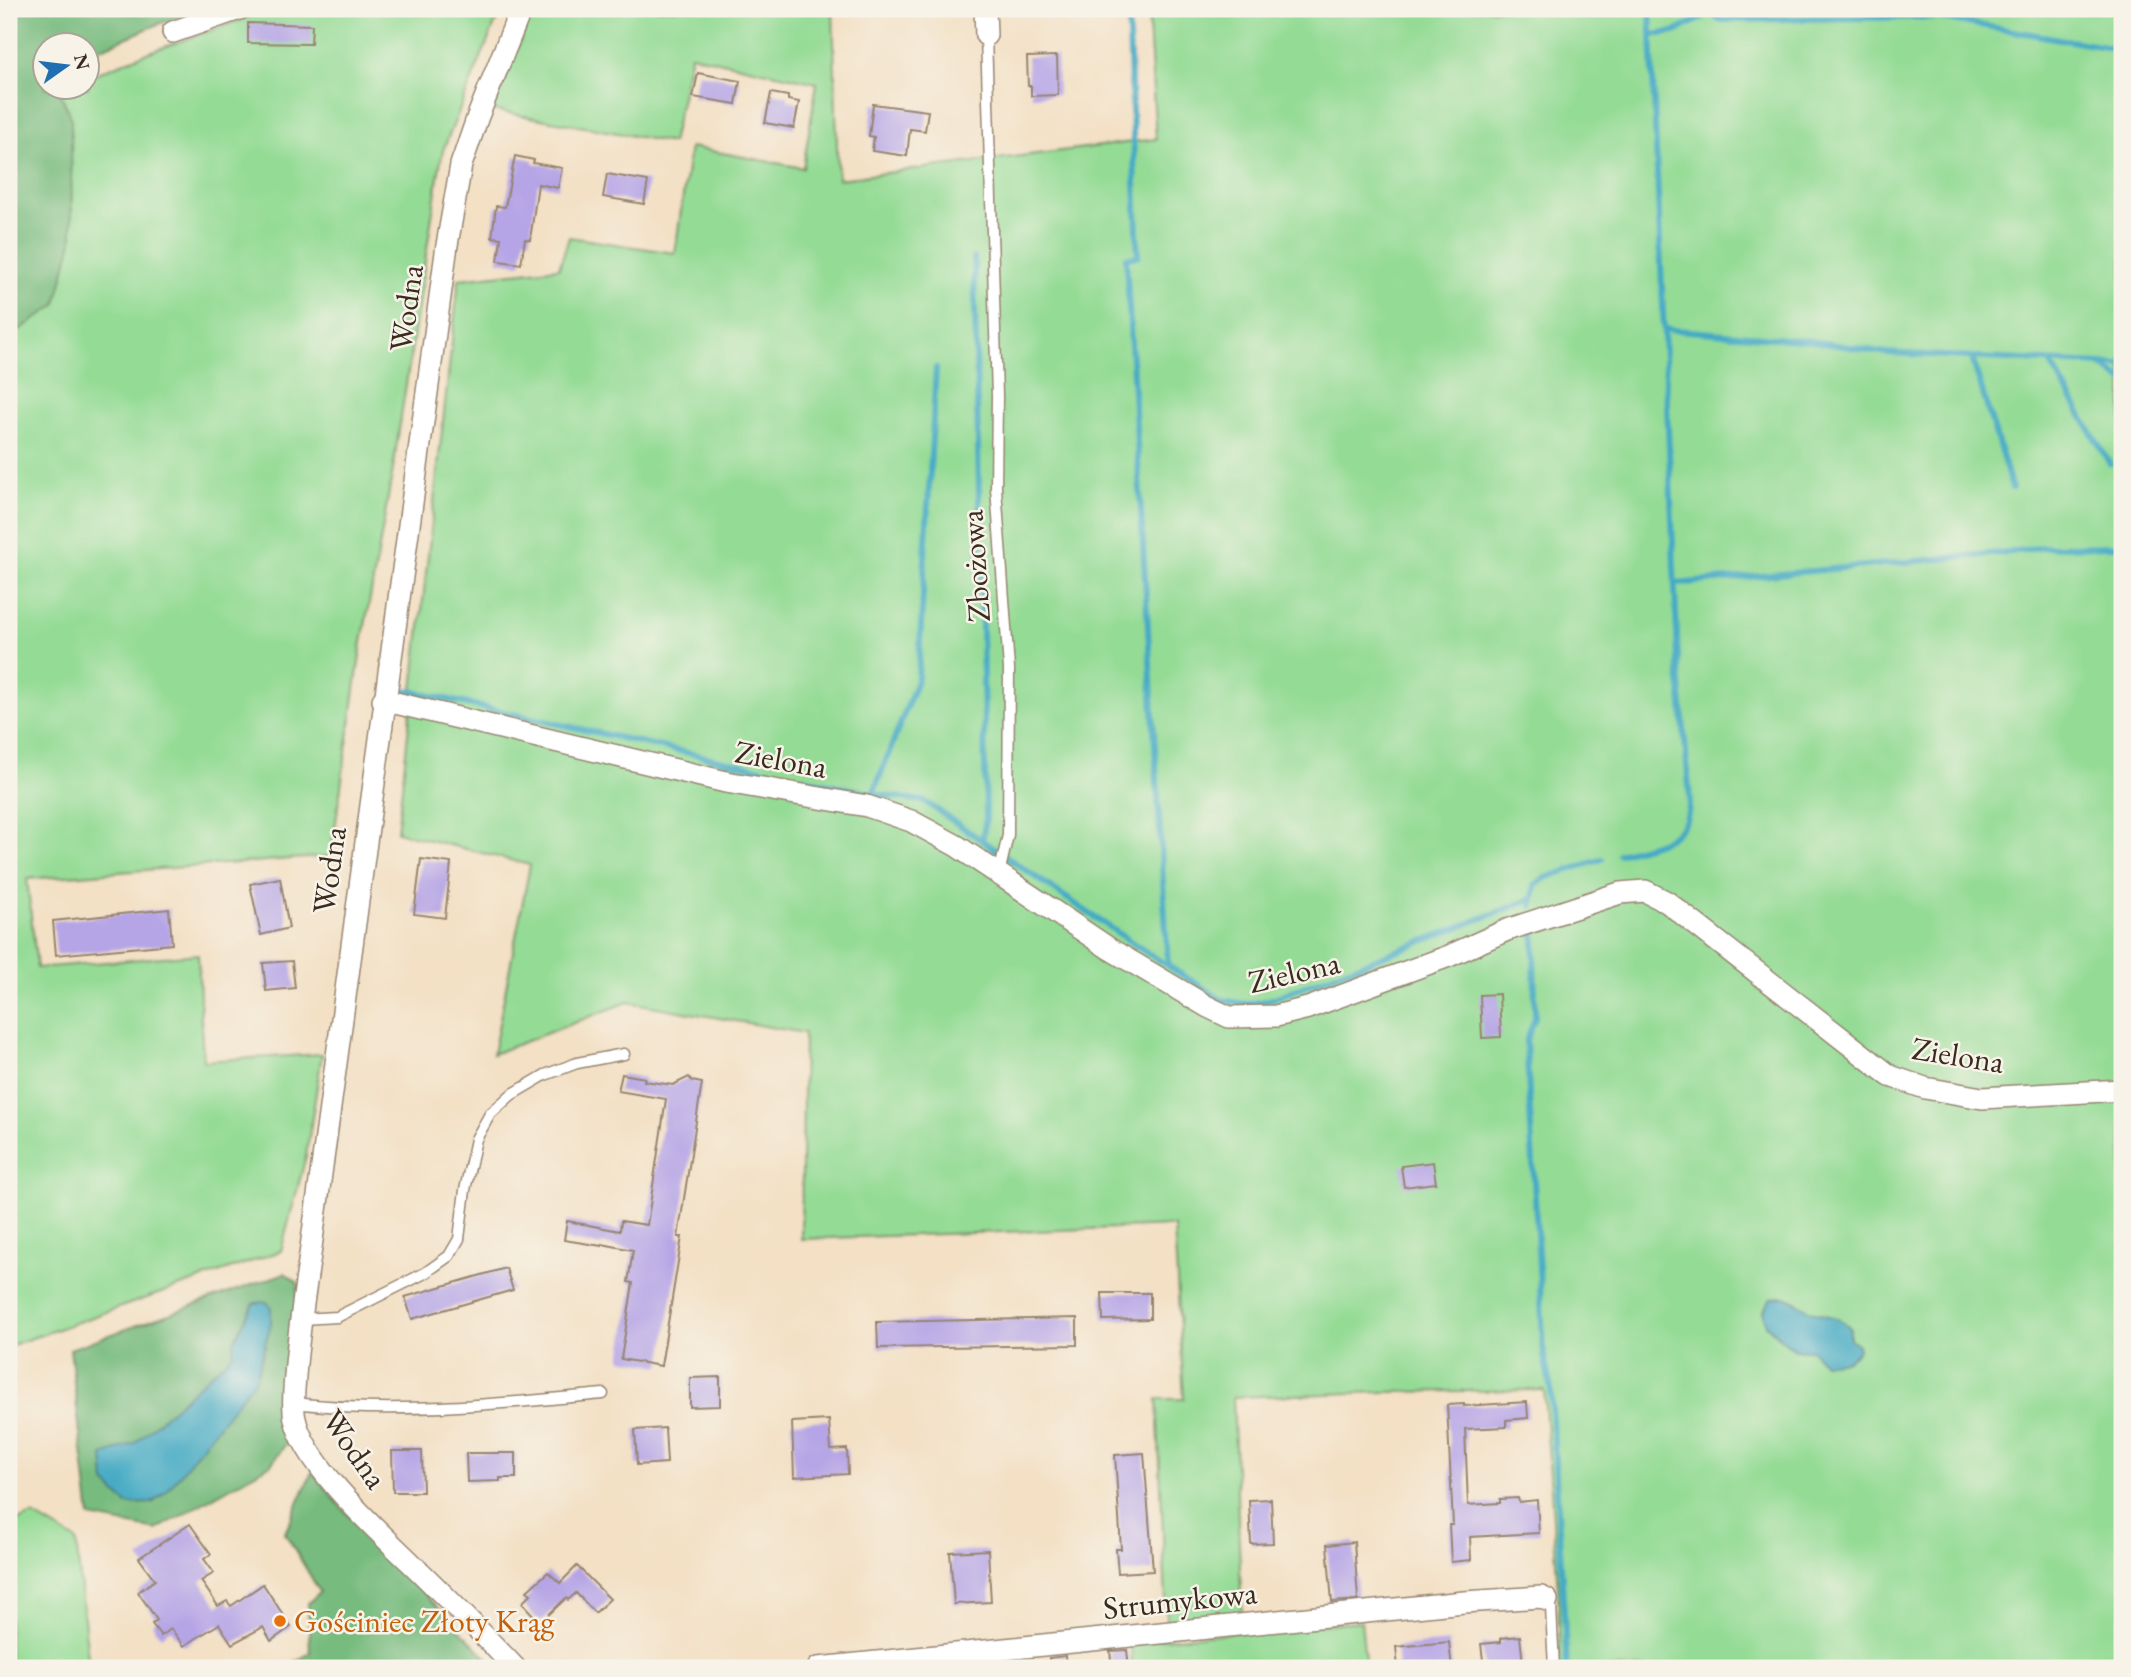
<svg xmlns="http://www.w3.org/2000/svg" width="2131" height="1677" viewBox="0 0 2131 1677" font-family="'EB Garamond',serif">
	<rect width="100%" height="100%" fill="#f7f3e8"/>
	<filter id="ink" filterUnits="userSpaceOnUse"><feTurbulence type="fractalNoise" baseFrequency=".0143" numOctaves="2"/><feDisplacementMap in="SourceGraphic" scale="14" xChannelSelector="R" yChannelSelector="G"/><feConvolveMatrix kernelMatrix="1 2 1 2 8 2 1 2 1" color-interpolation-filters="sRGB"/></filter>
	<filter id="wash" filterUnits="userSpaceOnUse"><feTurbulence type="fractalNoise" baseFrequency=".00686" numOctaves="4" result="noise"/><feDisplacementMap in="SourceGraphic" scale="28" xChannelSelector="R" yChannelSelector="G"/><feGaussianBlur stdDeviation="1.57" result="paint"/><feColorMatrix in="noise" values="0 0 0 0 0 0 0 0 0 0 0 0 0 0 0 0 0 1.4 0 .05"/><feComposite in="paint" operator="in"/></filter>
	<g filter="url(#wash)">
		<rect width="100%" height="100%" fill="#f3e0c5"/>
		<g fill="#94db95" stroke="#68825a" stroke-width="2">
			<path d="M272,9h229l-58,141 -4,21 -47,304 -31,173 -30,208 -304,23 10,89 161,-14 5,107 119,-7 -16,102 -25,95 -272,95v-1009l46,-32 16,-187 -12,-29 29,-1v-11l56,-23z"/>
			<path d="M533,9h300l5,170 318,-40 -8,-130h974v1659h-562l-2,-77 -14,-201 -162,2 -149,5 9,219 -75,9 -10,-226h27l-10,-173 -373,13 3,-206 -176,-31 -135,52 37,-189 -133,-33 62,-553 100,-11 10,-31 106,16 15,-106 113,21 14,-85 -126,-28 -19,88 -180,-33z"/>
			<path d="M33,1515l43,25 13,128h-80v-144z"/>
			<path d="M1361,1621l5,47h-234l-1,-26z"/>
		</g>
		<g fill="#77bb7e" stroke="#59724e" stroke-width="2">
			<path d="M9,9h198l-46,14 -73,31v-8h-42v42h12l13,30 1,123 -16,64 -47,32z"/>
			<path d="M285,1273l13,10 -7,154 -20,27 -115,66 -66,-13 -20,-168z"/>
			<path d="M312,1472l30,36 155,160h-213l26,-15 -2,-50 12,-11 -35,-59z"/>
		</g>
		<g fill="#44aac4" stroke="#406a71" stroke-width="2">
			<path d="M1784,1297c11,3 16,8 25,13 16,8 28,3 41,18v11l7,5 1,6c-8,13 -20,13 -34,13l-13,-13h-17l-28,-25 -3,-14 8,-13z"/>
			<path d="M267,1302l4,6v15l-15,55 -89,113 -15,12 -25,1 -22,-21 -2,-28 32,-12 98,-89 1,-13 20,-38z"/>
		</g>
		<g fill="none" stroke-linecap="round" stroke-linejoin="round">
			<g stroke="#44aac4" stroke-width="6">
				<path d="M1128,9l10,247 -12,2 42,708"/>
				<path d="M1651,35l24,-3 35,-19 11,7 213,-3 188,33"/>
				<path d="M974,258l12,560 -4,23"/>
				<path d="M1664,329l148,12 75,12 235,12"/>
				<path d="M1972,358l40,130"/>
				<path d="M2050,362l60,102"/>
				<path d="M2101,365l21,15"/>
				<path d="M1675,584l336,-32 32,-5 79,-1"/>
				<path d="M405,690l468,104 51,7 222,151 76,48 23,4 21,-3 266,-102"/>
				<path d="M873,794l45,-116 18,-310"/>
				<path d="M1619,854c21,-7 55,-10 66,-32 3,-6 4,-15 5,-22l-12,-141 -28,-650"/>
				<path d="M1532,906l3,-21 10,-7 57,-19"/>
				<path d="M1534,933l1,85 -9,23 18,314 7,35 16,278"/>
			</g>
		</g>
		<g id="blocks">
			<g fill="#b5a4e6">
				<path d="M248,23l64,2 -1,19 -63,-1z"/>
				<path d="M1057,56l1,39 -27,1v-10h-3l-1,-29z"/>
				<path d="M698,73l42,8 -4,23 -43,-7z"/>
				<path d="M771,93l17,3v4l11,2 -5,26 -29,-5z"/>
				<path d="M873,104l55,7 -3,20 -15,-2 -3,27 -35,-5 2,-14 -5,-1z"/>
				<path d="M515,156l19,4 -1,3 29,5 -4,20 -20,-4 -8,56 -5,-1 -4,25 -23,-3 3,-23 -9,-1 4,-31 9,1z"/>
				<path d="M607,174l41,7 -4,23 -41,-7z"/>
				<path d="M421,859l30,4 -6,55 -31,-4z"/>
				<path d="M280,878l9,50 -28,7 -11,-51z"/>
				<path d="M169,909l3,35 -116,11 -3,-34z"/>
				<path d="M292,961l3,27 -29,3 -3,-28z"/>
				<path d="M1499,994l2,43 -19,1 -2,-43z"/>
				<path d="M622,1074l23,4 -1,3 29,4 16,-8 3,4 10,2 -24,154h4l-21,129 -40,-7 12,-76 -5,-1 5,-32 -31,-6v2l-38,-6 3,-19 53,10 1,-10 26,4 19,-126 -48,-8z"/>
				<path d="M1433,1162l3,21 -32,4 -3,-21z"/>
				<path d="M506,1268l7,22 -101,29 -7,-22z"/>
				<path d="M1102,1293h48v26l-47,1z"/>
				<path d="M1077,1318v27l-199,3 -1,-26z"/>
				<path d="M720,1377v29l-30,1v-29z"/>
				<path d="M1527,1402l1,16 -22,2v7l-41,2 3,76 32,-2v-4l18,-1 1,4 18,-2 2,33 -69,4 1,23 -20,2 -2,-37h4l-6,-120 17,-1v2z"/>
				<path d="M829,1420l2,30 16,-1 1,25 -54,3 -2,-55z"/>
				<path d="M665,1428l2,35 -30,2 -2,-35z"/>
				<path d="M392,1451h30l1,41h-30z"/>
				<path d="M466,1453h50v25h-16v3l-33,1z"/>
				<path d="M1144,1453l9,118 -35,2 -2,-24h5l-6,-94z"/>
				<path d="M1271,1499l2,44 -22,1 -2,-44z"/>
				<path d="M190,1524l21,30 -7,5 10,14 -13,8 17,25 9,-5 4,5 32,-22 28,43 -20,14 -8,-14 -31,17 -13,-20 -35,22 -13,-17 -10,7 -9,-12 5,-4 -19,-28 17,-12 -16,-22z"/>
				<path d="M1354,1542l4,58 -26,2 -5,-57z"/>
				<path d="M988,1550l3,52 -37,2 -4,-52z"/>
				<path d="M577,1566l33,33 -15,14 -19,-20 -8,7 -2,-2 -24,23 -3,-3 -2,1 -15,-16 9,-9 -4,-3 21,-19 12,11z"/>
				<path d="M1520,1636l3,28h-3l1,4h-37l-3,-24 20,-2v-4z"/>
				<path d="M1449,1642l3,26h-54l-2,-21z"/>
				<path d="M1127,1650l2,18h-17l-2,-17z"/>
				<path d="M1065,1656l1,12h-16l-1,-10z"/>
			</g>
		</g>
	</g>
	<g filter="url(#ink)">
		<use href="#blocks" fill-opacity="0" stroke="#978572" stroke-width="2"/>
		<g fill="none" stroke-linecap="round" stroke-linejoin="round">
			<defs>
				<g id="lane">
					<path d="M986,35l11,361 -1,92 13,181 -1,166 -9,39"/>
					<path d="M301,1319l36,-2 88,-44 24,-17 10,-17 6,-49 11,-51 14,-25 21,-19 34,-20 32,-12 47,-9"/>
					<path d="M294,1403c103,12 206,1 309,-9"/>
					<path d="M1547,1600l4,7 3,61"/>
				</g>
				<g id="street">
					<path d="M985,9l1,26"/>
					<path d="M173,32l66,-23"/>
					<path d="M383,700l343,82 141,24 44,15 46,25 153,103 98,58 21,10 47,-1 32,-8 141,-52 58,-26 113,-37 25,-2 22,11 223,174 35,12 57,10 140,-8"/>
					<path d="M515,1668c-34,-36 -69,-71 -105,-106 -34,-33 -105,-97 -115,-143 -3,-14 -1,-29 0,-43 3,-40 9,-81 15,-121l137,-1010 14,-80 17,-49 43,-107"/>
					<path d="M818,1668l646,-66 77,-5 6,3"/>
				</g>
			</defs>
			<use href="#lane" stroke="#978572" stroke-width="13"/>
			<use href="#street" stroke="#978572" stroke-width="24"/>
			<use href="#lane" stroke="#fff" stroke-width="10"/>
			<use href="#street" stroke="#fff" stroke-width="21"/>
		</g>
	</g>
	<circle fill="#e8710a" stroke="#f7f3e8" stroke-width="2.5" cx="280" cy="1621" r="7"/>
	<g text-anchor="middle" stroke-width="5" stroke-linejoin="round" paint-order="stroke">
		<g font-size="32" fill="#3b2a1e" stroke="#f7f3e8">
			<text transform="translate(406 308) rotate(-82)" y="11">Wodna</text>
			<text transform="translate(975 566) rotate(-94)" y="11">Zbożowa</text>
			<text transform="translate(781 759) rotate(10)" y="11">Zielona</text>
			<text transform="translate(329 870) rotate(-82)" y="11">Wodna</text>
			<text transform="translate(1294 972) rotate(-13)" y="11">Zielona</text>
			<text transform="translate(1958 1055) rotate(9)" y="11">Zielona</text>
			<text transform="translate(355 1449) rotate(55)" y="11">Wodna</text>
			<text transform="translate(1180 1600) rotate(-6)" y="11">Strumykowa</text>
		</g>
		<g font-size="32" fill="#c56008" stroke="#f7f3e8" text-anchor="start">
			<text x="294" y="1632">Gościniec Złoty Krąg</text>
		</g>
	</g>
	<rect width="2131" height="1677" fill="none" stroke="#f7f3e8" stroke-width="35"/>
	<g transform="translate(66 66) rotate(76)"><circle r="33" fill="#f7f3e8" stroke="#aca397" stroke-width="2"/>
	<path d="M0-5L12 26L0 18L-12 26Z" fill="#1f6fb2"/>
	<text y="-10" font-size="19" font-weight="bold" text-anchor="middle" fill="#3b2a1e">N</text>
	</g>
</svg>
